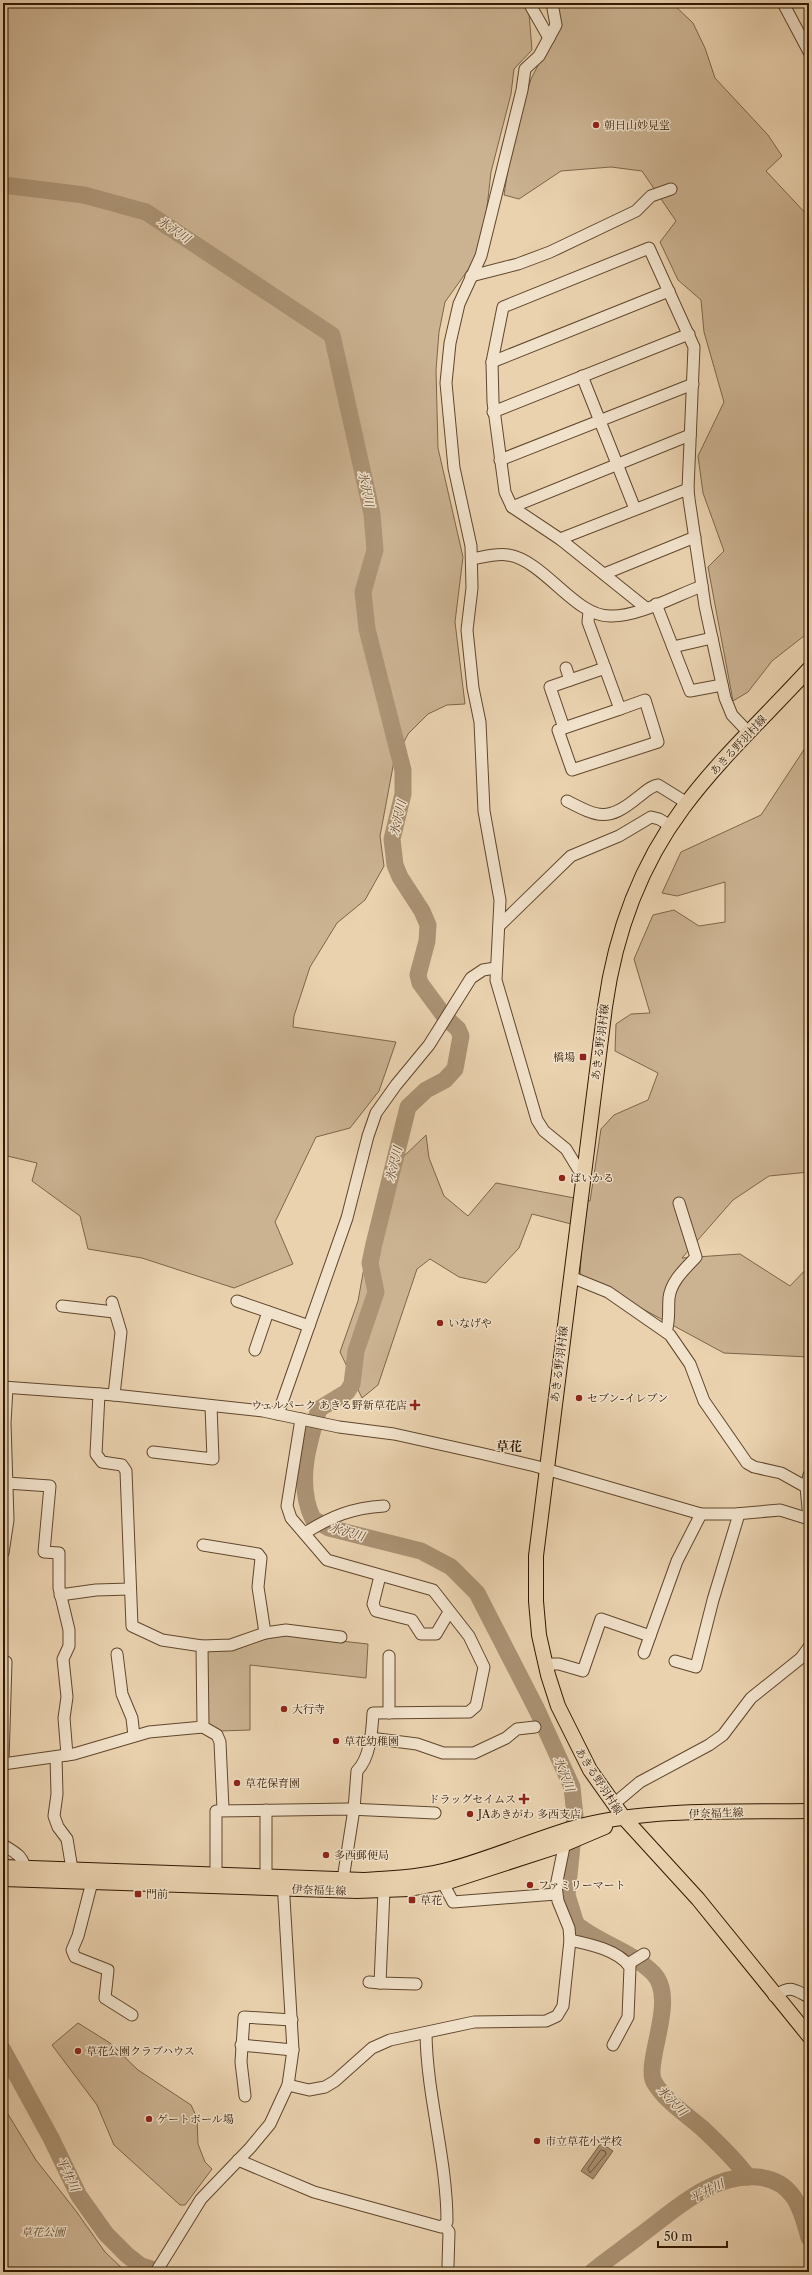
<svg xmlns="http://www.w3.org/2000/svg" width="812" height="2275" viewBox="0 0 812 2275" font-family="'Libre Caslon Text','Noto Serif JP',serif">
	<rect width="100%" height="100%" fill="#ead2af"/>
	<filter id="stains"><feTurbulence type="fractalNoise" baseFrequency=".005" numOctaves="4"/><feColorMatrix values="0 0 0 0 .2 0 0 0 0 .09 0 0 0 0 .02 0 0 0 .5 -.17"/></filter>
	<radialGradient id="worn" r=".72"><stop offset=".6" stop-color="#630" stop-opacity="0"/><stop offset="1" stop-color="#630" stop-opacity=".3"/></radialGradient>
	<g fill="#cbb291" stroke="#7e6549">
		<path d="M3,3h519l7,10 3,37 -18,19 -3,25 -20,78 -5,44 -11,44 -30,42 -6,30 -3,38 2,78 25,109 -8,65 10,82 -18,1 -19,9 -20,20 -14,27 -14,75 4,30 -19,34 -28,23 -27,44 -16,49 -1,11 103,15 -17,49 -29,37 -34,9 -41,85 18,42 -59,24 -92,-30 -54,-9 -8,-33 -48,-35 5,-18 -34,-8z"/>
		<path d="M556,3h116l21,20 12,25 10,30 53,57 14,21 -16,15 43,46v415l-37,29 -24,31 -15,9 -25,-134 16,-16 -21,-58 -5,-37 26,-54 -20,-70 -3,-32 -23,-20 -18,-38 16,-21 -34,-50 -31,-4 -50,4 -42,28 -15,-4 8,-52 19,-64 27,-53z"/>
		<path d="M809,742v430l-40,4 -36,24 -51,58 58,-4 50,32 19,-20v91l-85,-4 -144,-78 3,-48 -51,-13 -13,34 -33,35 -27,-6 -29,-18 -13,10 -39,116 -16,13 -22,-46 18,-51 9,-50 32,-90 27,-26 3,23 15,38 24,20 28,-33 94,18 11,-72 13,-14 34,-15 10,-27 -43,-22 1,-27 15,-10 19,-1 -16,-54 19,-44 21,-5 25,16 26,-4v-40l-48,14 -15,-3 19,-41 80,-37z"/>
		<path d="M287,1635l81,9 -2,34 -116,-13v65l-31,1 -13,-8 -1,-73z"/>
		<path d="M78,2023l32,20 28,27 53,35 6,13 1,26 7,18 7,7 -27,36h-5l-66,-60 -17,-40 -45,-60z"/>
		<path d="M3,2106l33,54 40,51 29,41 21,20h-123z"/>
	</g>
	<path fill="#ab9374" stroke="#7b6246" d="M601,2143l12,8 -20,28 -12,-8z"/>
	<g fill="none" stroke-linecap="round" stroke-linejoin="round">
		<path stroke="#6e563a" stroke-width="1" d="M601,2150l4,1 1,3 -16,19 -2,-4z"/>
		<g stroke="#ab9374" stroke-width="17">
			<path d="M3,185l81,10 62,17 186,123 40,179 3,36 -12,42 4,37 36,141v24l-11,45 3,26 5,12 22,34 6,14 -1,16 -9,34 2,8 25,34 13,12 3,7 -6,33 -10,11 -19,10 -18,17 -34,137 -4,19 6,29 -20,59 -4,33 -5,8 -28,17c-11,35 -23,75 -6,110l16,9 92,23 30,16 26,26 60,117 35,77 3,29 -8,79 9,29c22,19 54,26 77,49 20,20 3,63 0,88 -1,6 -2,15 1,21 11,19 32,32 48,46 16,15 33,31 46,49"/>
			<path d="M3,2050l48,88 28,58 27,38 21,21 14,11 20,6"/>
			<path d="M592,2272c15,-13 31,-23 46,-35 36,-26 71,-63 119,-60 36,3 44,30 52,61"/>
		</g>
		<defs>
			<g id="minor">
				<path d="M529,3l20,35"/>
				<path d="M552,3l4,22 -17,31 -14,13 -3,21 -41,166 -22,48 -9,39 -4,40 8,85 17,78 1,42 -5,42 6,58 7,34 4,89 16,89 -4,80 41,140 7,11 22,18 17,28"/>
				<path d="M783,3l26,49"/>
				<path d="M471,276l47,-12 32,-12 86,-41 15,-15 20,-7"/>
				<path d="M492,362l177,-71"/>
				<path d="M582,376l53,133"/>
				<path d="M493,412l196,-78"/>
				<path d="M500,460l193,-76"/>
				<path d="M512,507l178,-72"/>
				<path d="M560,539l128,-50"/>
				<path d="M472,559c11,-2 25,-6 36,-4 37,6 66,61 102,61 28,1 65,-20 92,-30"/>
				<path d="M604,574l91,-37"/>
				<path d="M656,604l34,87 32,-6"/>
				<path d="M646,608l-86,-69 -48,-32 -7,-15 -12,-90 -1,-40 11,-55 146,-59 45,99 -6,142 1,10 16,107 20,92 7,17 17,18"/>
				<path d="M589,611l-1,11 17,46"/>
				<path d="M673,647l39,-9"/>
				<path d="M566,668l4,12"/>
				<path d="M605,668l15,41 25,-9 13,42 -86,28 -14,-40 6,-2 -14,-41z"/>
				<path d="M564,728l56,-19"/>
				<path d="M567,801c31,16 41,21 70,-3 7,-5 13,-12 21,-13l29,18"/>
				<path d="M499,926l72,-70 48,-20 32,-19 8,2 12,7"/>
				<path d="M571,1277l37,15 62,43 20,29 14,37 43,62 7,4 27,6 25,14 3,32"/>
				<path d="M237,1301l72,25"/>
				<path d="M112,1302l9,30 -7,63"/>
				<path d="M62,1306l52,6"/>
				<path d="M666,1332c4,-12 2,-22 3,-34 2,-17 16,-29 27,-41l-17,-54"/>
				<path d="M255,1350l13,-38"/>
				<path d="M3,1387l111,8 149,16 76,16 55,7 90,20 51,12 166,48h34l45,-4 29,9"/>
				<path d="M278,1414l69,-196 21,-82 8,-23 20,-28 33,-40 42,-67 12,-8 12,-2"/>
				<path d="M301,1419l-14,87 4,12 36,42 106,30 36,46 15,31 -8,39 -7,6 -96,1c-1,19 -3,45 -16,58l-3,38 -11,70"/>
				<path d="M153,1452l60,7 -2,-53"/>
				<path d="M7,1483l43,3 -6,66 15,1v35l10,42v16l-6,13 4,38 -3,21 3,37"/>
				<path d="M806,1487l3,-12"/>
				<path d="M305,1533c27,-17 47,-25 79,-27"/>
				<path d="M3,1553l5,-33 -3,-97 2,-35"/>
				<path d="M380,1576l-7,28 3,7 36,9 9,14h15l13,-22"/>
				<path d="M60,1595l36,-5 34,-1"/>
				<path d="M265,1633l21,-3 55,7"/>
				<path d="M202,1646l29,-1 34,-12 -7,-46 3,-29 -3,-4 -55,-9"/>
				<path d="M644,1653l6,-17"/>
				<path d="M117,1654l5,40 10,24 2,18"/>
				<path d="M389,1656v57"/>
				<path d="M3,1661l3,1 -3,99"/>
				<path d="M675,1661l21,6 17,-67 26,-86"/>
				<path d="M545,1664h14l24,7 18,-52 49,17 27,-75 24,-47"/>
				<path d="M203,1727l14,8 3,7 3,67"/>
				<path d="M370,1738l47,6 26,9h31l32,-15 11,-9 18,-2"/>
				<path d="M56,1757l1,37 -3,22 4,11 9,12 5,30"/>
				<path d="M3,1764l71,-10 75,-22 54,-5 -1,-81 -40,-6 -30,-14 -6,-155 -4,-6 -20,-3 -6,-8 3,-60"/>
				<path d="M615,1803l25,-21 69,-37 14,-10 28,-37 50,-40 8,-11"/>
				<path d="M3,1845c14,8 23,13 22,30"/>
				<path d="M216,1875v-64l133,-2 86,4"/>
				<path d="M266,1876v-66"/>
				<path d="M92,1882l-14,54 -6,14 3,7 33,13 -3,28 27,17"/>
				<path d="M443,1883l10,19 103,-8"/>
				<path d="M384,1890l-4,93 36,1"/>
				<path d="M570,1940c19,4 48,10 60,27l-2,50 -15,28"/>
				<path d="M628,1964l16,-10"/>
				<path d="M369,1982l11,1"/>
				<path d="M774,1996c17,-11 19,-7 35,1"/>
				<path d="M426,2034c1,63 21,125 21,188l-3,3 5,7 -1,33"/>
				<path d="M241,2045l52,5"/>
				<path d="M288,2085l21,5 16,-3 10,-6 37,-33 18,-8 84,-18 72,-1 11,-5 6,-10 7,-66 -1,-12 -11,-27 -2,-15 10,-49"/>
				<path d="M245,2096l-4,-34 3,-45 48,3"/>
				<path d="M238,2160l76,32 127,35 3,-2"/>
				<path d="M156,2272l45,-73 49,-51 20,-24 18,-39 5,-35 -10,-169"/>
			</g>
			<g id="major">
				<path d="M809,669c-42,46 -89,89 -126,139 -44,59 -68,127 -78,199l-69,549v45l3,34 9,40 10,31 32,64 34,48 74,81 111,137"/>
				<path d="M3,1867l361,13c29,-2 59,-3 87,-11 44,-12 86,-31 129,-43 71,-18 156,-14 229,-15"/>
				<path d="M3,1879l354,12 52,-2 42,-8 114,-37 40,-17"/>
			</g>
		</defs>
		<use href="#minor" stroke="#60462c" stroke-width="13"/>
		<use href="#major" stroke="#321801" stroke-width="16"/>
		<use href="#minor" stroke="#f1e2cb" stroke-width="11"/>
		<use href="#major" stroke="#ead2af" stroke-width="14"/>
	</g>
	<g fill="#8f2418" stroke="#f1e2cb" stroke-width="1.5">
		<circle cx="596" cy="125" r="4"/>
		<rect x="579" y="1053" width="8" height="8" rx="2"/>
		<circle cx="562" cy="1178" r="4"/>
		<circle cx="440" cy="1323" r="4"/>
		<circle cx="579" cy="1398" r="4"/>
		<path d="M413 1399h4v4h4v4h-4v4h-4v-4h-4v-4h4z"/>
		<circle cx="284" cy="1709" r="4"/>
		<circle cx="336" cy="1741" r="4"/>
		<circle cx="237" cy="1783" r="4"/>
		<path d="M522 1793h4v4h4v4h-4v4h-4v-4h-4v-4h4z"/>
		<circle cx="470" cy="1814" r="4"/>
		<circle cx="326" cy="1855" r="4"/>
		<circle cx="530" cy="1885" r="4"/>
		<rect x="134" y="1890" width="8" height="8" rx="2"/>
		<rect x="408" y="1896" width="8" height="8" rx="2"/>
		<circle cx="78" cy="2051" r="4"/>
		<circle cx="149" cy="2119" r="4"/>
		<circle cx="537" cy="2141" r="4"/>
	</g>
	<g text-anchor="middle" stroke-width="3" stroke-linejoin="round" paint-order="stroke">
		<g font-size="11" fill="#321801" stroke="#f1e2cb" text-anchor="start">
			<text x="604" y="129">朝日山妙見堂</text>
			<text x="575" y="1061" text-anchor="end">橋場</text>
			<text x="570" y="1182">ばいかる</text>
			<text x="448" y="1327">いなげや</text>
			<text x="587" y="1402">セブン-イレブン</text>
			<text x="407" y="1409" text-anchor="end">ウェルパーク あきる野新草花店</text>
			<text x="292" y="1713">大行寺</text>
			<text x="344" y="1745">草花幼稚園</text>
			<text x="245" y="1787">草花保育園</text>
			<text x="516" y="1803" text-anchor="end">ドラッグセイムス</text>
			<text x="478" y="1818">JAあきがわ 多西支店</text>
			<text x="334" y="1859">多西郵便局</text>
			<text x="538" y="1889">ファミリーマート</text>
			<text x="146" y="1898">門前</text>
			<text x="420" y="1904">草花</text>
			<text x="86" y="2055">草花公園クラブハウス</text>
			<text x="157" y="2123">ゲートボール場</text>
			<text x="545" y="2145">市立草花小学校</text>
		</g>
		<g font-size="11" fill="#321801" stroke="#f1e2cb">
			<text transform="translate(738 745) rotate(-47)" y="4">あきる野羽村線</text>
			<text transform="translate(600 1042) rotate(-83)" y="4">あきる野羽村線</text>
			<text transform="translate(559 1364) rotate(-83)" y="4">あきる野羽村線</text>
			<text transform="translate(599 1781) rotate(57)" y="4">あきる野羽村線</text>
			<text transform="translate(716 1813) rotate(-2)" y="4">伊奈福生線</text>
			<text transform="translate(319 1890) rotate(2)" y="4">伊奈福生線</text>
		</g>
		<g font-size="11" font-style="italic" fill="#60462c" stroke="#f1e2cb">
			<text x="43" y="2236">草花公園</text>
		</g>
		<g font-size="12" font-style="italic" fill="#62492f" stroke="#f1e2cb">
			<text transform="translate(174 230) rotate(34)" y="4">氷沢川</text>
			<text transform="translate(366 489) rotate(78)" y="4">氷沢川</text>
			<text transform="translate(398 818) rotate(-77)" y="4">氷沢川</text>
			<text transform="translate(394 1164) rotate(-76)" y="4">氷沢川</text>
			<text transform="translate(347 1532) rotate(16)" y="4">氷沢川</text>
			<text transform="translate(564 1774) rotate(69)" y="4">氷沢川</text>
			<text transform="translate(672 2101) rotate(46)" y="4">氷沢川</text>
			<text transform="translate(68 2174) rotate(65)" y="4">平井川</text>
			<text transform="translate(707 2191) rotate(-26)" y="4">平井川</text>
		</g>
		<g font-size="13" font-weight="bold" fill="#321801" stroke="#f1e2cb">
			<text x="509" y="1451">草花</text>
		</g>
	</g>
	<rect width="812" height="2275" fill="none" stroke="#ead2af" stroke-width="16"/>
	<rect x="4" y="4" width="804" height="2267" fill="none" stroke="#321801" stroke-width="2"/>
	<rect x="8" y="8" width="796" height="2259" fill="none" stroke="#321801"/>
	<path d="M658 2241v6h69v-6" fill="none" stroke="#321801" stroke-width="2"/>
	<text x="664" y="2241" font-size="12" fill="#321801" stroke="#f1e2cb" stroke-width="3" paint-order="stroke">50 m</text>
	<rect width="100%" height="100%" filter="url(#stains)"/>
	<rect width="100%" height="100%" fill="url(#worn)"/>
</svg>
